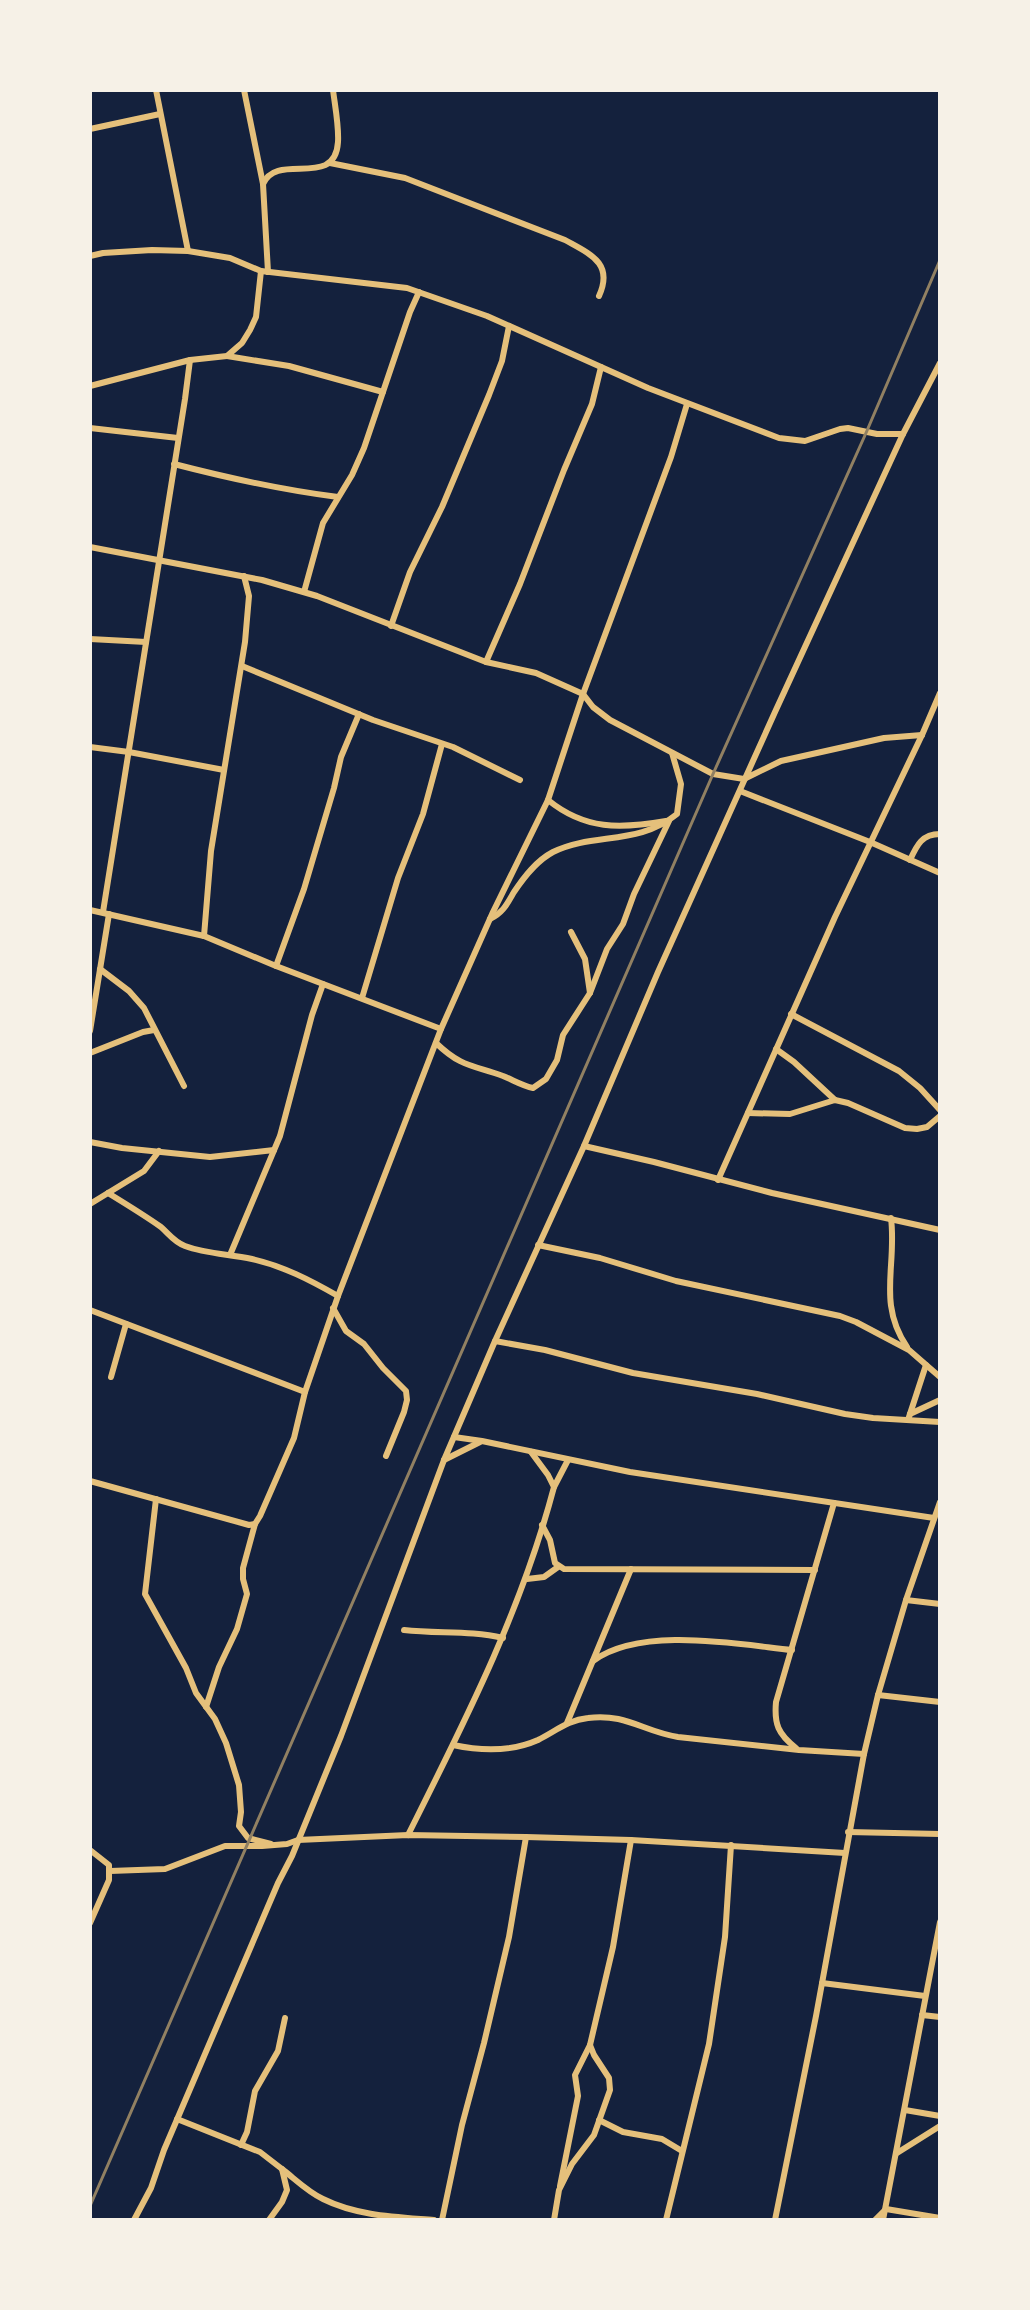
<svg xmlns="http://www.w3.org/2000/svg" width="1030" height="2310" viewBox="0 0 1030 2310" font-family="'Source Sans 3',sans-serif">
	<rect width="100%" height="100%" fill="#14213d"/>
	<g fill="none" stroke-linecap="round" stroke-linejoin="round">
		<g stroke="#e5c07b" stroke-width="6">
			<path d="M156,90l32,161"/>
			<path d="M244,90l19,94"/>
			<path d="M90,129l70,-15"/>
			<path d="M330,163l75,15 160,62c25,14 49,23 34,56"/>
			<path d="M90,256l13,-3 49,-3 36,1 42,7 31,13 146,17 80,28 161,72 131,50 26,3 35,-12 8,-1 29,6h26"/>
			<path d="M268,272l-5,-88c14,-33 72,6 75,-42 1,-16 -3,-36 -5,-52"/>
			<path d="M227,356l62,10 94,26"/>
			<path d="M90,386l100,-26 37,-4 15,-13 8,-13 6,-13 5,-46"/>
			<path d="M90,428l88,10"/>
			<path d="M174,464c54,14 108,26 164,33"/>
			<path d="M90,547l172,33 55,16 169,66 50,11 47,21 10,13 17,13 103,54 31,5 37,-18 103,-23 38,-3"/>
			<path d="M304,592l19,-69 29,-48 12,-27 46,-136 9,-20"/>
			<path d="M391,626l19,-54 32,-65 47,-112 13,-34 7,-35"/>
			<path d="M90,639l56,3"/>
			<path d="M486,662l34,-78 44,-114 28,-66 9,-37"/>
			<path d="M242,666l131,54 80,27 67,33"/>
			<path d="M90,747l39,5 95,18"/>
			<path d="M740,791l130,51 70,31"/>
			<path d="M548,800c37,30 72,29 118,21"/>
			<path d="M910,860c7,-15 12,-26 30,-26"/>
			<path d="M90,910l114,26 72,30 165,63"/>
			<path d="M103,912l82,-513 5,-39"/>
			<path d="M490,919c13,-6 17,-15 24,-27 10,-15 22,-31 39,-40 41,-20 85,-6 124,-38l4,-30 -9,-31"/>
			<path d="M571,932l14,27 5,34"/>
			<path d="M204,936l7,-85 34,-209 4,-46 -5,-20"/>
			<path d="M276,966l28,-77 30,-101 7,-31 18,-43"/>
			<path d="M100,969l29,22 15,17 40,78"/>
			<path d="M362,998l36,-120 25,-64 19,-70"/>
			<path d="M791,1014l108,57 21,17 20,22"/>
			<path d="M90,1031l19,-117"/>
			<path d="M436,1043c25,24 36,22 67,33 10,4 20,10 30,12l13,-9 11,-19 6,-25 27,-42 17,-44 16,-25 11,-30 35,-73"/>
			<path d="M776,1049l18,13 41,38"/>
			<path d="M90,1053l53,-21 11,-2"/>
			<path d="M748,1113l42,1 45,-14 13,3 57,25 12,1 10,-2 13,-11"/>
			<path d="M90,1142l32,6 88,9 64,-7"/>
			<path d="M584,1146l70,16 118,31 168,37"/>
			<path d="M718,1180l117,-263 87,-182 18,-42"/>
			<path d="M108,1193c18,11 36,22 53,34 8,7 13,15 24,19 21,8 45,8 67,13 31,7 58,21 86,37"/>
			<path d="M90,1204l54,-33 15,-20"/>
			<path d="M891,1218c6,48 -14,85 16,129"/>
			<path d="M538,1245l62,13 76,23 164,35 16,6 53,28 31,27"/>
			<path d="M230,1255l50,-119 32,-121 11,-31"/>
			<path d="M333,1308l13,23 18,13 19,24 23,23 1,9 -3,12 -18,44"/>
			<path d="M90,1310l215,82"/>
			<path d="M495,1341l50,9 88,23 124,21 88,20 28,4 67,4"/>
			<path d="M111,1377l15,-53"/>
			<path d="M910,1414l30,-14"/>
			<path d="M908,1420l18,-55"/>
			<path d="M454,1437l28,4 148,31 304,46"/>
			<path d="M444,1460l36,-18"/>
			<path d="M90,1481l159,44 6,-1 5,-8 34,-78 11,-46 33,-96 103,-267 52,-117 55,-112 35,-106 88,-237 16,-53"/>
			<path d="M554,1487l14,-27"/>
			<path d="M156,1499l-11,95 41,74 10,25 19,26 11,24 13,42 2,27 -2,14 9,12 23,6"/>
			<path d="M542,1525l8,15 5,23 9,6 251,1"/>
			<path d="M527,1579l17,-2 14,-10"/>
			<path d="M906,1600l34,4"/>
			<path d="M404,1630c34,4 66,0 99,8"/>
			<path d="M593,1661c48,-35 143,-17 199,-11"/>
			<path d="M878,1695l62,7"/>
			<path d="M206,1707l13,-40 18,-38 10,-35 -4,-15v-11l12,-44"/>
			<path d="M567,1723l64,-154"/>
			<path d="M453,1745c28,6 58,7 85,-5 18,-9 30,-20 50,-22 38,-5 56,14 90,19l121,13 65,4"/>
			<path d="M796,1748c-18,-14 -22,-24 -20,-46l58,-199"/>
			<path d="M848,1832l92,2"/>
			<path d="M408,1835c57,-114 113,-223 146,-348l-6,-12 -17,-23"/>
			<path d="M90,1850l19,15v15l-19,43"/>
			<path d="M110,1871l55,-2 60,-23h37l25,-2 11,-4 110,-5 118,2 105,3 214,13"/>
			<path d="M822,1983l103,13"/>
			<path d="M922,2015l18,2"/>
			<path d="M905,2110l35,6"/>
			<path d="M177,2119l83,33 22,17 5,21 -5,12 -13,18"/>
			<path d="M599,2120l24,12 39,7 20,12"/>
			<path d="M241,2145l6,-13 8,-41 23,-40 7,-33"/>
			<path d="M897,2153l43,-27"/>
			<path d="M282,2169c13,10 26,23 41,30 34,17 74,18 111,21"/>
			<path d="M560,2186l18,-90 -3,-21 15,-30"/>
			<path d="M134,2220l17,-32 13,-38 114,-267 14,-27 49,-120 103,-276 51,-119 89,-195 74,-174 117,-260 128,-278 37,-71"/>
			<path d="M442,2220l20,-95 22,-82 25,-106 17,-100"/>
			<path d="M554,2220l5,-30 13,-26 22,-29 16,-45 -1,-12 -15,-23 -4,-10 23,-98 18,-107"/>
			<path d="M666,2220l43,-176 16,-107 6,-92"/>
			<path d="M775,2220l41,-204 48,-262 14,-59 28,-95 34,-98"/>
			<path d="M875,2220l11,-11 54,9"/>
			<path d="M883,2220l57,-298"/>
		</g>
		<path stroke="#918062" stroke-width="3" d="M90,2206l623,-1432 153,-341 74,-173"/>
	</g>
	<rect width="1030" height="2310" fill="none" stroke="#f6f1e7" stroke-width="184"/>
</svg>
